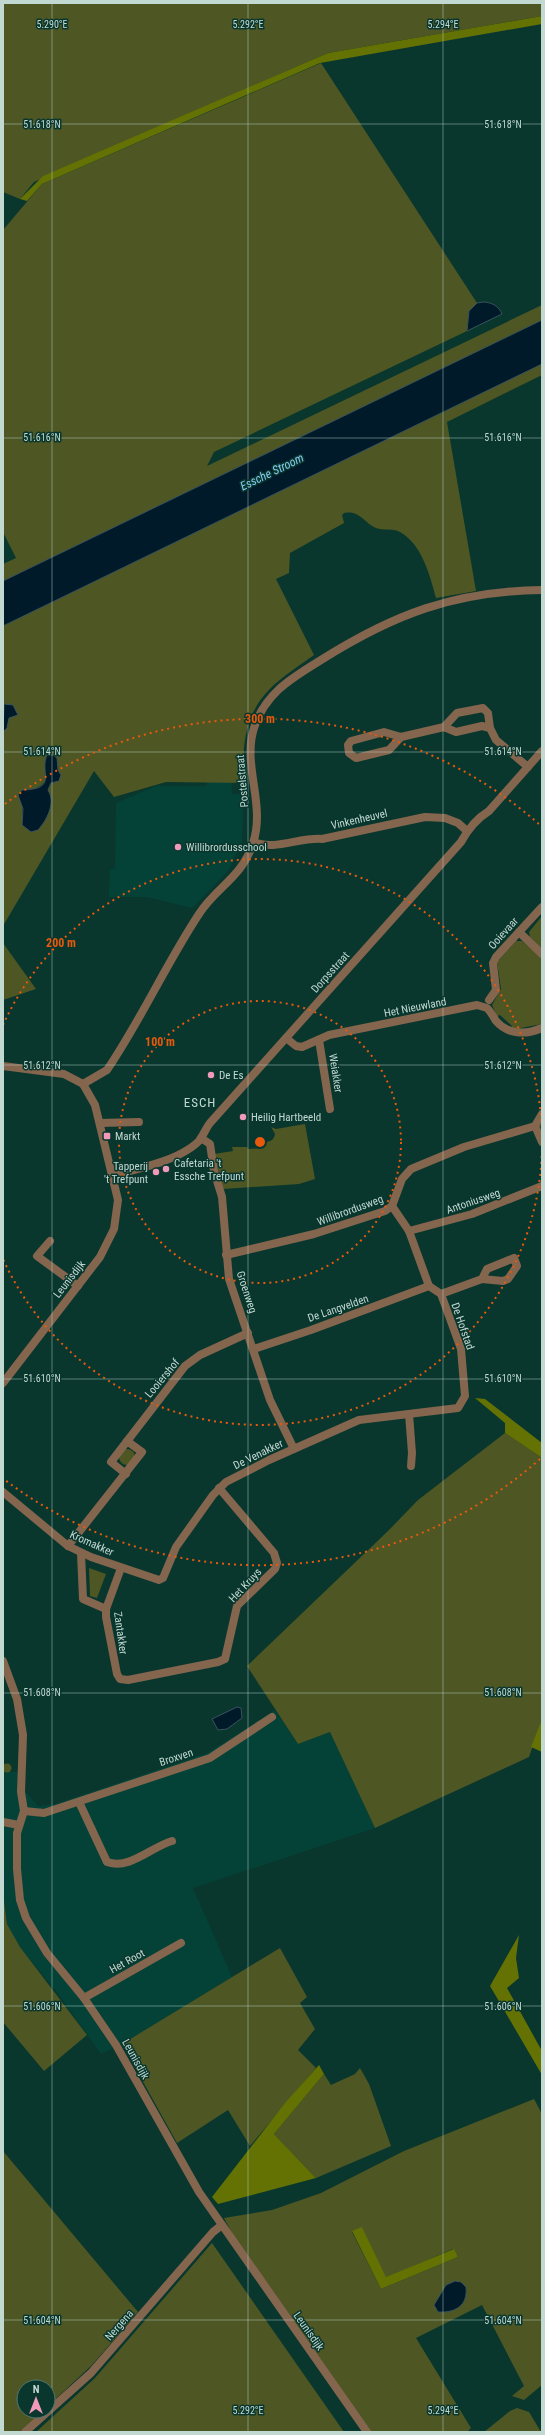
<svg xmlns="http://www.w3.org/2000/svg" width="545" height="2435" viewBox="0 0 545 2435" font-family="'Roboto Condensed',sans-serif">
	<rect width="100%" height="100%" fill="#09372e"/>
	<g fill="#044237">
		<path d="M207,779l24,1 1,14 12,1 -2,47 -14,29 -36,37 -45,-11h-38l1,-28h5l1,-66 40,-17h51z"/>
		<path d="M275,1710l23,34 32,-12 45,96 -182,60 39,89 -110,67 -21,10 -42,-59 -39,-48 -13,-23 -4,-31v-121h20l2,19 13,15 17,-2 152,-51z"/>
	</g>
	<g fill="#4e5624" fill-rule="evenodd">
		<path d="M3,3h539v13l-214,37 -294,129 -14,17 -17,-7z"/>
		<path d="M321,63l156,240 -8,8 -2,20 -253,121 -7,14 335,-161v15l-539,261v-17l13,-6 -13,-26v-302l39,-46z"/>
		<path d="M542,364v11l-95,47 29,169 -40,7c-6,-22 -14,-54 -36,-66 -7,-4 -17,-1 -24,-4 -12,-5 -16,-18 -32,-15l-2,2 2,8 -54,30 -1,20 -13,6 38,76c-38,27 -64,41 -70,92 -1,11 5,25 3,36l-81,-1 -52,15 -20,-26 -91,155v-194l6,-14 6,-2 -10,-12 -2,2v-80zM45,760l13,3v7l-10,20 -2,29 -8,11 -16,-11v-29c23,-1 27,-9 23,-30z"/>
		<path d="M542,916v33l-12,-12 -1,-5z"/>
		<path d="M516,941h6l20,17v66l-21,4 -2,2 -7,-2v-2l-12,-11 -3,1 -5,-11 9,-16 -4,-27z"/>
		<path d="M3,943l33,46 -33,11z"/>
		<path d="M305,1124l10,55 -16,5 -76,5 -9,-35 19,-3 -1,-4h15l1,2 16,-1 1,-6c5,0 9,-2 10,-8l-4,-7 5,2z"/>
		<path d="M505,1433l37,25v261l-13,38 -154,71 -45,-96 -32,12 -51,-78 142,-136 29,-30z"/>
		<circle cx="127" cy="1457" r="8"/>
		<path d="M89,1568l17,6 -9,24 -7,-2z"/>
		<circle cx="7" cy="1768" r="4.5"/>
		<path d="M3,1893l4,31 13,23 67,88 -43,36 -41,-49z"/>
		<path d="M280,1948l27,49 -7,6 15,26 -17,21 18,18 -66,78 -22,-36 -51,33 -55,-99z"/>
		<path d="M360,2068l9,16 22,62 -75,32 -42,-44 50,-60 7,11 24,-11z"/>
		<path d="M534,2099l8,15v271l-18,15 -12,-4 12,-10 -42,-81 -66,33 55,90 -4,4h-96l-138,-197 -9,-17 48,-8 49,-17 83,-42zM362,2228l24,50 67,-29 5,8 -77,32 -29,-57zM446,2285v27h-8l-3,-7z"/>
		<path d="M3,2151l135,161 -46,53 -44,41v-19h-24v24h19l-24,21h-16z"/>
		<path d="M212,2243l132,189h-308l59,-54z"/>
		<path d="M517,2408l12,4 12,20h-57l26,-21z"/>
	</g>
	<g fill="#647103">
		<path d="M542,16v8l-222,39 -278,121 -15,17 -7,-2 23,-23 285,-123z"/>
		<path d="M475,1398l10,1 57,44v15l-37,-25v-10z"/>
		<path d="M542,1719v33l-11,-5z"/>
		<path d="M519,1935l-3,23 3,20 -12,10 35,63v24l-52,-89z"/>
		<path d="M319,2065l5,9 -50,60 42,44 -98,26 -6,-7 73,-94z"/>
		<path d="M362,2227l24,50 68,-28 4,8 -77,32 -29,-58z"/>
	</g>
	<g fill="#001a2a" stroke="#3a535c">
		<path d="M483,302c8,0 16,4 19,12l-35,17 2,-20 8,-8z"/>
		<path d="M542,320v44l-539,262v-45z"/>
		<path d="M4,704l9,1 5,10 -9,3 -2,10 -4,4z"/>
		<path d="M47,755h6l4,3 1,12 3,5 -2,6 -8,2 -3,7c8,13 -1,30 -10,40l-7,2 -9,-7 1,-16 -5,-14 4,-5c37,-1 17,-17 25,-35z"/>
		<path d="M237,1707l4,1 1,10 -15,11 -9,1 -6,-11z"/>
		<path d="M455,2281l6,1 5,5c2,19 -11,26 -28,25l-4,-7 12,-20z"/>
	</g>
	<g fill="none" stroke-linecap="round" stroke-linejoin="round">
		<g stroke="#84654e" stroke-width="8">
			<path d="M444,727l13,-14 26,-5 5,5 2,15"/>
			<path d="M401,737l-12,13 -33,8 -7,-5 -1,-8 3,-4 33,-9 17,5 43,-10 12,5 26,-6 8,2 6,12 32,27"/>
			<path d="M254,842c20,9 46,-5 68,-3l103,-22 20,1 13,5 9,8"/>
			<path d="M519,932l23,22"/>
			<path d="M489,1000l7,-10 -3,-27 3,-6 46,-50"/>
			<path d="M286,1038l10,8 6,1 27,-12 148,-30 10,3c4,4 6,8 9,13 12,14 30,14 46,7"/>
			<path d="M319,1040l11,69"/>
			<path d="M83,1084l24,-14c34,-50 59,-106 92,-156 17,-27 43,-36 54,-71 13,-38 -11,-78 1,-115 11,-35 38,-50 67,-68 73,-46 134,-69 221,-70"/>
			<path d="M100,1123l39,-1"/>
			<path d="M535,1126l7,16"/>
			<path d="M201,1138l9,6 4,27 8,26 7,82 41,121 24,49"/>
			<path d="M409,1231l63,-17 70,-28"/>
			<path d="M50,1241l-13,15 41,30"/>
			<path d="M226,1255l88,-21 71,-23 7,-5 10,-27 9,-10 53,-22 71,-21 7,-12"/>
			<path d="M441,1294l41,-15 21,2 5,-2 9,-13 -3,-8 -27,11 -5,10"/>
			<path d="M254,1349l57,-19 118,-44"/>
			<path d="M409,1414l3,39 -1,13"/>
			<path d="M126,1474l-15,-12 74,-96 15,-11 48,-22"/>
			<path d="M3,1492l65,54 23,11 68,23 4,-2 13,-31 37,-52 13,-13 43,-22 90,-40 99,-12 7,-12 -4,-47 -20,-55 -12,-8 -20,-55 -17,-25"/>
			<path d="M68,1546l74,-94 -15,-11"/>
			<path d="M81,1553l2,46 23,10"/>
			<path d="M121,1568l-15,41v8l11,57 3,5 8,1 90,-18 7,-3 12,-53 38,-37 2,-6 -3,-10 -55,-65"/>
			<path d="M79,1802l28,60c23,8 44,-15 65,-21"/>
			<path d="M24,1811l20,2 166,-55 62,-41"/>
			<path d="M3,1822l16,3"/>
			<path d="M84,1998l97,-55"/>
			<path d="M25,2432l66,-59 122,-141 9,-7"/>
		</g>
		<g stroke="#84654e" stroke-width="8">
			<path d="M3,1066l61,8 19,10 12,21 23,95 -4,29 -14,28 -97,126"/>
			<path d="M113,1175c26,-6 67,-15 86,-34 4,-5 7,-13 11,-18l251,-281c7,-13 15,-23 28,-31l53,-60"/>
			<path d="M3,1661l14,38 6,36 -2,57 3,19 -7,22v36l3,31 6,18 21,35 37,45 32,47 83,147 168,240"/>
		</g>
	</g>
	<path fill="none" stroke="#c2d9d2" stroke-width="1" stroke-opacity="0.45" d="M52,3v2429M248,3v2429M443,3v2429M3,124h539M3,438h539M3,752h539M3,1065h539M3,1379h539M3,1693h539M3,2006h539M3,2320h539"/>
	<g fill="none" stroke="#e8590c" stroke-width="2" stroke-dasharray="2 4">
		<circle cx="260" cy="1142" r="141"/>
		<path d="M542 1144A282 282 0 0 1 3 1259M3 1025A282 282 0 0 1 542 1140"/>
		<path d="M540 1459A423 423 0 0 1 5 1480M5 804A423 423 0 0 1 540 825"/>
	</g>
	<g fill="#ef9ab8" stroke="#09372e" stroke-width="1.5">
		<circle cx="178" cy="847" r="4"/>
		<circle cx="211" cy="1075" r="4"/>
		<circle cx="243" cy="1117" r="4"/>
		<rect x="103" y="1132" width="8" height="8" rx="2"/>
		<circle cx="166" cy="1169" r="4"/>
		<circle cx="156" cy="1172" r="4"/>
	</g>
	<g text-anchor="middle" stroke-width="3" stroke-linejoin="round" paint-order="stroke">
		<g font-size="11" fill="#c2d9d2" stroke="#09372e">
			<text transform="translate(242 781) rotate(-95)" y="4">Postelstraat</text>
			<text transform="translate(359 819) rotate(-13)" y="4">Vinkenheuvel</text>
			<text transform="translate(503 933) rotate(-48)" y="4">Ooievaar</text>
			<text transform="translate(330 972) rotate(-48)" y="4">Dorpsstraat</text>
			<text transform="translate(415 1007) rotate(-11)" y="4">Het Nieuwland</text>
			<text transform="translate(336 1073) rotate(81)" y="4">Weiakker</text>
			<text transform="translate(473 1201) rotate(-19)" y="4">Antoniusweg</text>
			<text transform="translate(350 1210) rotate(-20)" y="4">Willibrordusweg</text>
			<text transform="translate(69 1279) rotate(-52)" y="4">Leunisdijk</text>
			<text transform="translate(247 1292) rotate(72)" y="4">Groenweg</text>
			<text transform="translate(338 1308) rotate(-19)" y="4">De Langvelden</text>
			<text transform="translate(463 1326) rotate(71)" y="4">De Hofstad</text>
			<text transform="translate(162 1378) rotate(-50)" y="4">Looiershof</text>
			<text transform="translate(258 1454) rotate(-26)" y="4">De Venakker</text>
			<text transform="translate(92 1543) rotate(24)" y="4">Kromakker</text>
			<text transform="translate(245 1585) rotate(-47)" y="4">Het Kruys</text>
			<text transform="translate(121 1633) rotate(82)" y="4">Zantakker</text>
			<text transform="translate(176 1757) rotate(-18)" y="4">Broxven</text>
			<text transform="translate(127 1961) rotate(-29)" y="4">Het Root</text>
			<text transform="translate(136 2059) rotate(61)" y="4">Leunisdijk</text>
			<text transform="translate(119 2325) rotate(-49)" y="4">Nergena</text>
			<text transform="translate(309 2331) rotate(55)" y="4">Leunisdijk</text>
		</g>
		<g font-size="11" fill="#c2d9d2" stroke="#09372e" text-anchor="start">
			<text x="186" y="851">Willibrordusschool</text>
			<text x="219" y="1079">De Es</text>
			<text x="251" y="1121">Heilig Hartbeeld</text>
			<text x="115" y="1140">Markt</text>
			<text x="174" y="1167">Cafetaria 't<tspan x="174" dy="13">Essche Trefpunt</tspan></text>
			<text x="148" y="1170" text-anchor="end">Tapperij<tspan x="148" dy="13">'t Trefpunt</tspan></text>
		</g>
		<g font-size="12" font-style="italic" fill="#88caf4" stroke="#09372e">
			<text transform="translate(272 472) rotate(-26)" y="4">Essche Stroom</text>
		</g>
		<g font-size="13" letter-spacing="1" fill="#c2d9d2" stroke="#09372e">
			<text x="200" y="1107">ESCH</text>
		</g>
	</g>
	<g font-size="10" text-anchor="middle" fill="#c2d9d2" stroke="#09372e" stroke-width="3" stroke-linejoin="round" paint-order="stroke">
		<text x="52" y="28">5.290°E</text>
		<text x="248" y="28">5.292°E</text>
		<text x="443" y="28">5.294°E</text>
		<text x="42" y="128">51.618°N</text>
		<text x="503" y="128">51.618°N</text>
		<text x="42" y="441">51.616°N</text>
		<text x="503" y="441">51.616°N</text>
		<text x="42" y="755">51.614°N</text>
		<text x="503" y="755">51.614°N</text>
		<text x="42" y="1069">51.612°N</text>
		<text x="503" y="1069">51.612°N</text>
		<text x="42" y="1382">51.610°N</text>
		<text x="503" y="1382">51.610°N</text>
		<text x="42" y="1696">51.608°N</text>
		<text x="503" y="1696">51.608°N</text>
		<text x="42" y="2010">51.606°N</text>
		<text x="503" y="2010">51.606°N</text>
		<text x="42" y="2324">51.604°N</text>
		<text x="503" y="2324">51.604°N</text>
		<text x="248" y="2414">5.292°E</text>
		<text x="443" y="2414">5.294°E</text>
	</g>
	<circle cx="260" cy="1142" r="6" fill="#e8590c" stroke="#09372e" stroke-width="2"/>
	<g font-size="12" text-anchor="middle" font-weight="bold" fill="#e8590c" stroke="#09372e" stroke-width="3" stroke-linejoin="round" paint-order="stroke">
		<text x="260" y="723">300 m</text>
		<text x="61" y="947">200 m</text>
		<text x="160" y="1046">100 m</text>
	</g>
	<rect width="545" height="2435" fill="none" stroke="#c2d9d2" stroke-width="8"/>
	<g transform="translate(36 2399)"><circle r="19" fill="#09372e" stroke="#537870"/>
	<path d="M0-3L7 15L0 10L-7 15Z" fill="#ef9ab8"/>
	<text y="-6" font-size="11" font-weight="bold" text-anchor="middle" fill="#c2d9d2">N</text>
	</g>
</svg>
